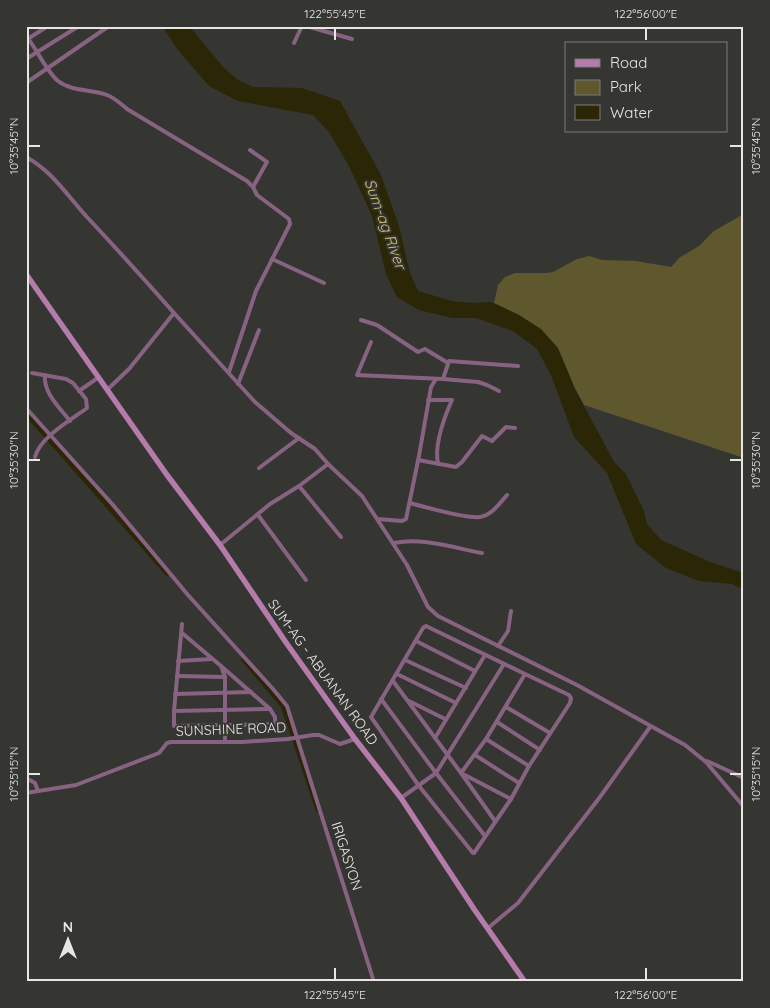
<svg xmlns="http://www.w3.org/2000/svg" width="770" height="1008" viewBox="0 0 770 1008" font-family="Quicksand,sans-serif">
	<rect width="100%" height="100%" fill="#353532"/>
	<path fill="#5f582e" d="M742,215l2,1v242l-160,-53 -8,-15 -57,-75 -25,-12 4,-18 7,-8 10,-4h31l7,-1 24,-13 12,-3 13,4 34,1 35,6 8,-9 20,-12 15,-15z"/>
	<path fill="#2b2606" d="M162,26h27l35,42 14,12 15,7 49,1 38,13 41,74 18,51 11,47 8,18 34,10 22,2 17,-1 28,13 22,14 17,19 18,43 38,71 12,12 18,37 3,13 14,16 49,22 34,11v17l-12,-6 -33,-3 -33,-13 -30,-24 -29,-71 -33,-36 -23,-62 -14,-26 -24,-18 -37,-13h-24l-33,-8 -22,-13 -11,-23 -14,-58 -22,-48 -21,-36 -16,-17 -75,-14 -29,-15 -31,-36z"/>
	<g fill="none" stroke-linecap="round" stroke-linejoin="round">
		<g stroke="#2b2606" stroke-width="5">
			<path d="M26,413l141,160"/>
			<path d="M244,660l39,46 10,29"/>
			<path d="M295,741l23,69"/>
		</g>
		<g stroke="#876381" stroke-width="4">
			<path d="M306,26l46,13"/>
			<path d="M26,36c11,13 20,35 32,45 14,11 34,8 49,14 8,3 14,9 20,14l120,72 6,6 4,8 32,24 1,5 -34,67 -27,81"/>
			<path d="M26,40l22,-14"/>
			<path d="M294,43l8,-17"/>
			<path d="M26,59l53,-33"/>
			<path d="M26,83l83,-57"/>
			<path d="M250,150l17,12 -14,25"/>
			<path d="M26,157c26,14 41,38 60,59 30,32 59,64 88,97l-45,56 -21,20"/>
			<path d="M272,259l52,24"/>
			<path d="M174,313l81,89 36,31 24,16 13,15 34,32 45,69 21,42 10,9 139,69 108,60 21,17 38,45"/>
			<path d="M361,320l16,5 41,27 7,-3 23,14"/>
			<path d="M371,342l-14,33 86,4 35,3 9,3 12,6"/>
			<path d="M32,373l34,6 7,4 13,16 1,9c-16,12 -47,29 -52,49"/>
			<path d="M45,375c-2,18 15,33 25,46"/>
			<path d="M443,379l6,-18 69,5"/>
			<path d="M238,384l21,-54"/>
			<path d="M79,391l20,-14"/>
			<path d="M428,400h24c-8,18 -18,45 -14,64"/>
			<path d="M26,408l87,97 75,90 85,94 14,17 87,276"/>
			<path d="M418,460l38,7 6,-5 20,-26 10,5 14,-14 9,1"/>
			<path d="M259,468l40,-30"/>
			<path d="M299,486l42,51"/>
			<path d="M410,503c15,4 56,16 70,14 12,-2 20,-14 27,-22"/>
			<path d="M258,515l48,65"/>
			<path d="M378,519l24,2 4,-2 13,-63 12,-69 5,-8"/>
			<path d="M394,543c29,-6 60,5 88,10"/>
			<path d="M220,545l50,-41 29,-18 29,-22"/>
			<path d="M182,624l-8,87v15l101,-2v-7l-5,-8 -49,-43"/>
			<path d="M182,633l39,33 4,11v65"/>
			<path d="M416,641l59,30"/>
			<path d="M498,646l10,-15 3,-20"/>
			<path d="M405,660l61,28"/>
			<path d="M178,661l34,-2"/>
			<path d="M397,674l59,29"/>
			<path d="M177,676l48,1"/>
			<path d="M393,681l68,92 50,26"/>
			<path d="M175,694l76,-2"/>
			<path d="M381,699l55,74 49,63"/>
			<path d="M409,701l36,18"/>
			<path d="M506,707l44,26"/>
			<path d="M174,711l96,-2"/>
			<path d="M497,722l43,28"/>
			<path d="M435,738l50,-83"/>
			<path d="M486,739l43,27"/>
			<path d="M475,755l44,28"/>
			<path d="M707,761l37,17"/>
			<path d="M26,778l9,5 3,8"/>
			<path d="M26,793l50,-8 83,-32 8,-10 4,-1h71l46,-3 25,-4h6l21,9 15,-5"/>
			<path d="M401,798l35,-25 68,-109"/>
			<path d="M495,821l-34,-48 25,-34 39,-65 -99,-48 -3,2 -52,89 48,69 54,67h1l37,-54 18,-33 41,-63 1,-5 -2,-3 -44,-21"/>
			<path d="M488,928l30,-25 14,-18 68,-88 50,-70"/>
		</g>
		<path stroke="#b47bab" stroke-width="5.5" d="M26,274l141,201 53,70 67,99 68,95 46,59 73,111 51,73"/>
	</g>
	<path fill="none" stroke="#e6e6e4" stroke-width="2" d="M335,28v12M646,28v12M28,146h12M730,146h12M28,460h12M730,460h12M28,774h12M730,774h12M335,968v12M646,968v12"/>
	<g text-anchor="middle" stroke-width="4" stroke-linejoin="round" paint-order="stroke">
		<g font-size="14" fill="#e6e6e4" stroke="#353532">
			<text transform="translate(323 672) rotate(54)" y="5">SUM-AG - ABUANAN ROAD</text>
			<text transform="translate(231 729) rotate(-2)" y="5">SUNSHINE ROAD</text>
			<text transform="translate(347 856) rotate(72)" y="5">IRIGASYON</text>
		</g>
		<g font-size="15" font-style="italic" fill="#cec069" stroke="#353532">
			<text transform="translate(385 224) rotate(70)" y="5">Sum-ag River</text>
		</g>
	</g>
	<rect width="770" height="1008" fill="none" stroke="#353532" stroke-width="55"/>
	<rect x="565" y="42" width="162" height="90" fill="#353532" stroke="#7c7c79"/>
	<rect x="575" y="59" width="25" height="8" fill="#b47bab" stroke="#7c7c79"/>
	<text x="610" y="68" font-size="15" fill="#e6e6e4">Road</text>
	<rect x="575" y="80" width="25" height="15" fill="#5f582e" stroke="#7c7c79"/>
	<text x="610" y="92" font-size="15" fill="#e6e6e4">Park</text>
	<rect x="575" y="105" width="25" height="15" fill="#2b2606" stroke="#7c7c79"/>
	<text x="610" y="118" font-size="15" fill="#e6e6e4">Water</text>
	<g transform="translate(68 940)" stroke="#353532" stroke-width="4" paint-order="stroke">
	<path d="M0-4L9 19L0 12L-9 19Z" fill="#e6e6e4"/>
	<text y="-8" font-size="14" font-weight="bold" text-anchor="middle" fill="#e6e6e4">N</text>
	</g>
	<rect x="28" y="28" width="714" height="952" fill="none" stroke="#e6e6e4" stroke-width="2"/>
	<g font-size="12" text-anchor="middle" fill="#e6e6e4">
		<text x="335" y="18">122°55'45"E</text>
		<text x="646" y="18">122°56'00"E</text>
		<text transform="translate(14 146) rotate(-90)" y="4">10°35'45"N</text>
		<text transform="translate(756 146) rotate(-90)" y="4">10°35'45"N</text>
		<text transform="translate(14 460) rotate(-90)" y="4">10°35'30"N</text>
		<text transform="translate(756 460) rotate(-90)" y="4">10°35'30"N</text>
		<text transform="translate(14 774) rotate(-90)" y="4">10°35'15"N</text>
		<text transform="translate(756 774) rotate(-90)" y="4">10°35'15"N</text>
		<text x="335" y="999">122°55'45"E</text>
		<text x="646" y="999">122°56'00"E</text>
	</g>
</svg>
